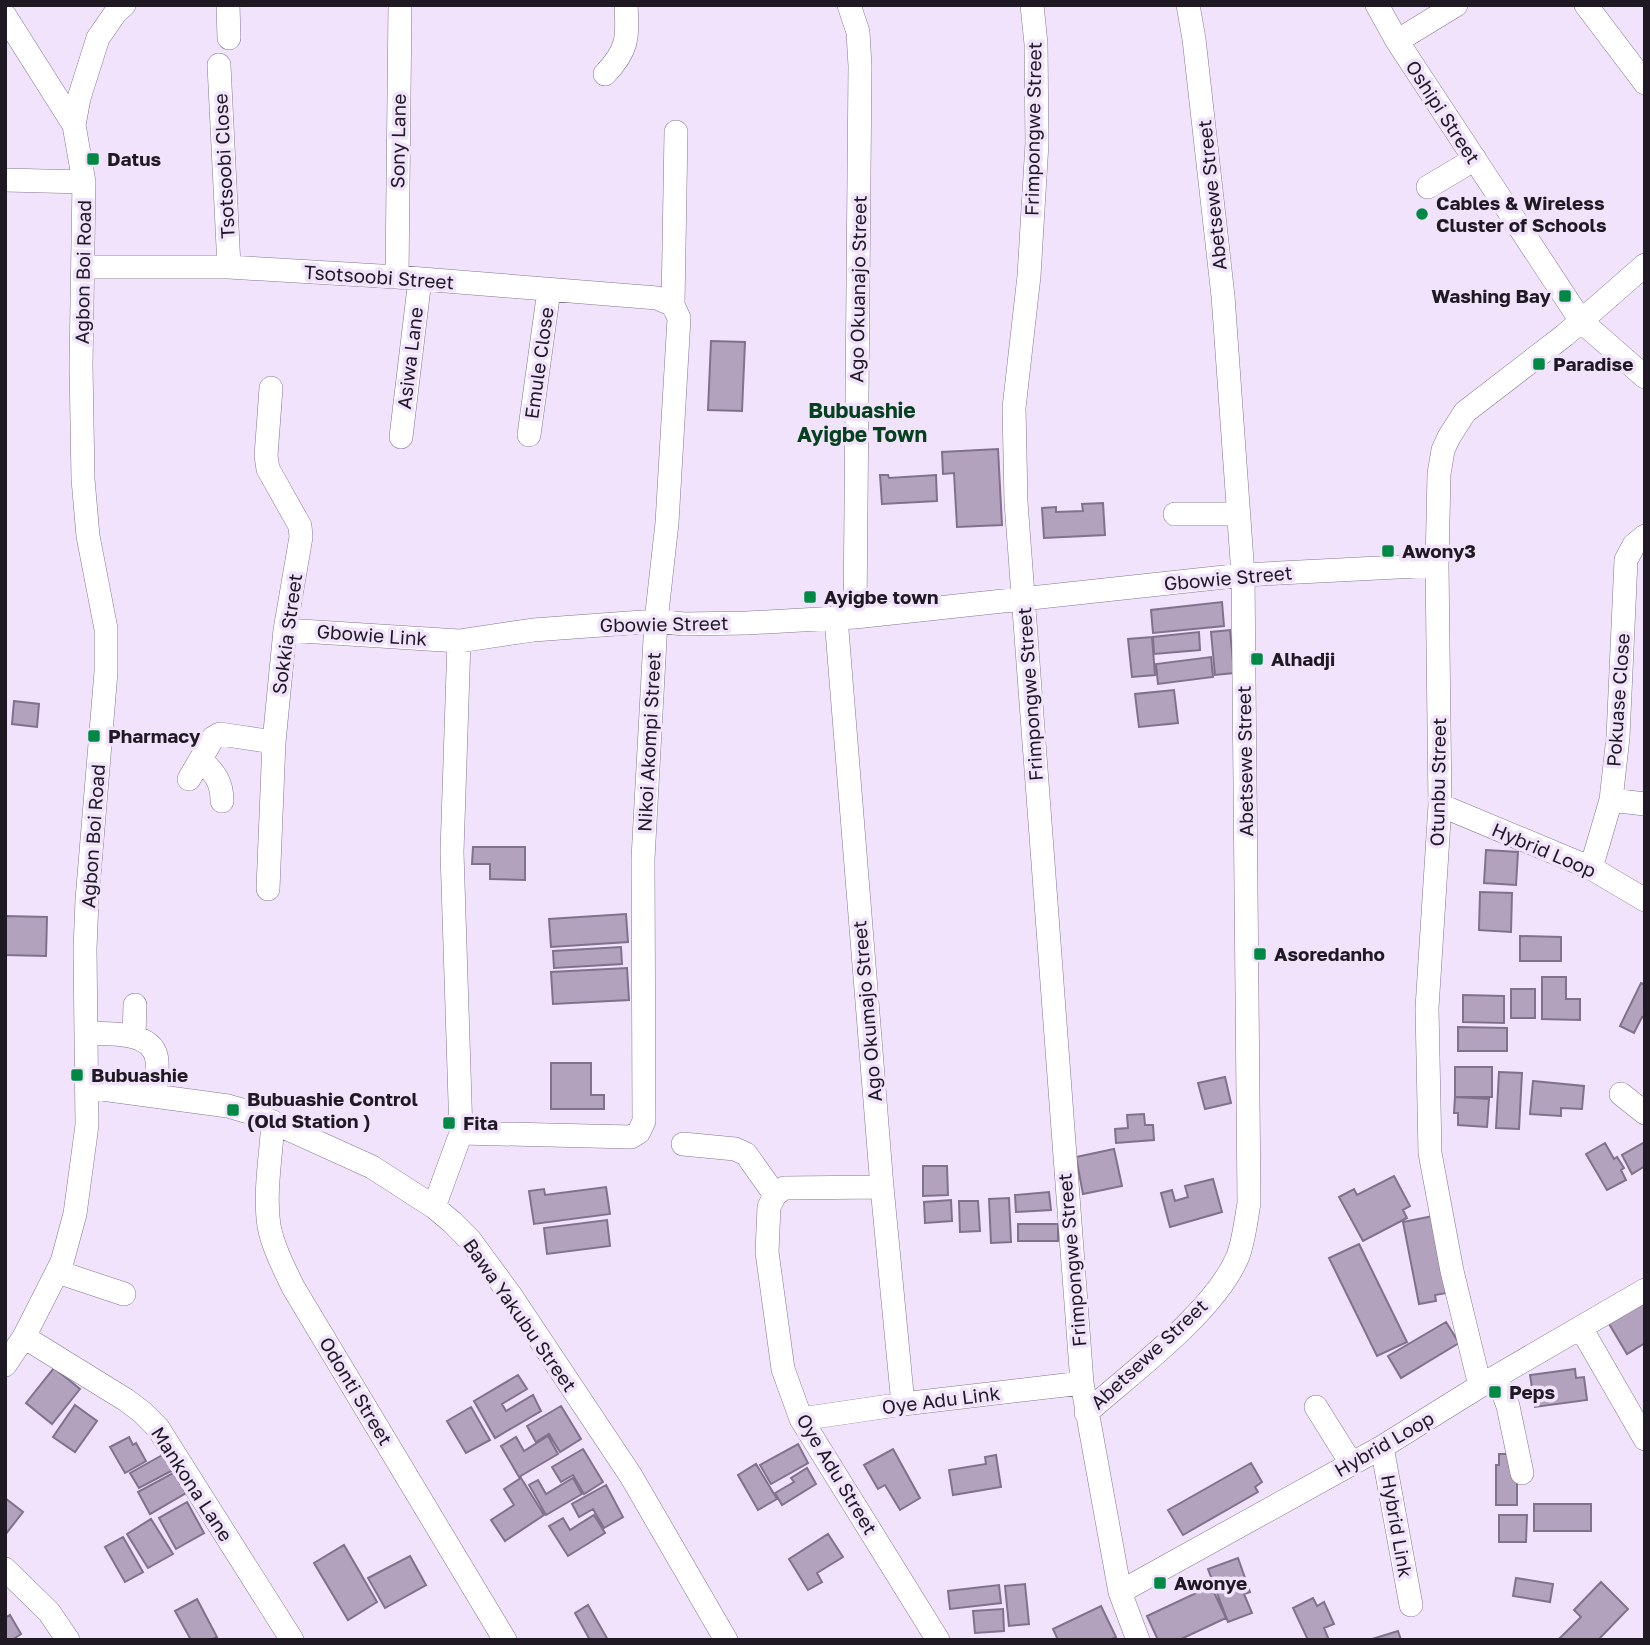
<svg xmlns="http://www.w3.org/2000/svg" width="1650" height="1645" viewBox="0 0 1650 1645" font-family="'Golos Text',sans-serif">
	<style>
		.building { fill: #b3a2be; stroke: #80718c; stroke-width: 2 }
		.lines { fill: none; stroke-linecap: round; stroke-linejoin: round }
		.minor-casing { stroke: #867691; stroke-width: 24 }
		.minor { stroke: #fff; stroke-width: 23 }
		.poi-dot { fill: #008945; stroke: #f0e3fb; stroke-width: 2.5 }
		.labels { text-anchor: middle; stroke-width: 7; stroke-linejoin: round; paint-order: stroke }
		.street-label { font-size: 19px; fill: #1f1923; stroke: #f0e3fb }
		.poi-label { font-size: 19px; font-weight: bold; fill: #1f1923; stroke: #f0e3fb; text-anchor: start }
		.neighbourhood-label { font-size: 21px; font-weight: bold; fill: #06401f; stroke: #f0e3fb }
	</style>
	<rect width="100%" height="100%" fill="#f0e3fb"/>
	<path class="building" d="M711,341L745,342L742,411L708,410Z
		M998,449L1002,525L957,527L954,473L943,474L942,452Z
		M880,475H888L889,478L936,475L937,501L882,504Z
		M1103,503L1105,535L1044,538L1042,508L1056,507V512L1083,511L1082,504Z
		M1222,602L1224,626L1153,633L1151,610Z
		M1230,630L1234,673L1215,675L1211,632Z
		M1199,632L1200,650L1154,654L1153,637Z
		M1152,637L1155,675L1132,677L1128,639Z
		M1211,657L1213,677L1158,684L1156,664Z
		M1174,690L1178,723L1139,727L1135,694Z
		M14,701L39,704L37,727L12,724Z
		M473,847H525V880L490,879V864H472Z
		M1486,850L1518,852L1516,885L1484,883Z
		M1480,892L1512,893L1511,932L1479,930Z
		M626,914L628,942L551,947L549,919Z
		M5,916L47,917L46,956L5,955Z
		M1520,936L1561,937V961H1520Z
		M621,947L622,964L554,968L553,951Z
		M627,968L629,1000L553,1004L551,972Z
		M1542,977H1566V999H1580V1020L1542,1019Z
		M1641,983L1645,985V1019L1642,1017L1634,1033L1620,1026Z
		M1511,989H1535V1018H1511Z
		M1463,995L1504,996V1023L1463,1022Z
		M1458,1027L1507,1028V1051H1458Z
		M551,1063H591V1095H604V1109H551Z
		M1455,1067H1492V1097H1455Z
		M1499,1072L1522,1073L1519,1129L1496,1128Z
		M1225,1077L1231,1103L1205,1109L1198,1083Z
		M1533,1081L1584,1086L1582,1109L1561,1108V1116L1530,1114Z
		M1455,1097L1489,1099L1487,1127L1458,1125V1113H1454Z
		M1144,1114L1145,1125H1153L1154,1140L1116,1143L1115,1129L1128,1128L1127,1115Z
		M1645,1142V1166L1632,1174L1622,1155Z
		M1605,1143L1614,1159L1617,1157L1624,1168L1621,1170L1626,1180L1607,1190L1586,1154Z
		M1114,1149L1122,1186L1083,1194L1076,1157Z
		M923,1166H947L948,1195L923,1196Z
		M1394,1176L1410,1206L1403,1210L1407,1218L1363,1241L1339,1197L1354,1189L1357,1195Z
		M1213,1179L1222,1212L1170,1227L1161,1193L1172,1190L1175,1201L1188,1197L1185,1186Z
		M606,1187L610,1214L534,1224L529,1191L544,1189L545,1195Z
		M1049,1192L1051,1210L1016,1212L1015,1195Z
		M1009,1198L1011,1242L991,1243L989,1199Z
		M951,1200L952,1221L925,1223L924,1202Z
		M959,1201H978L980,1231L960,1232Z
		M1438,1215L1452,1292L1435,1295L1436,1301L1419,1304L1403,1222Z
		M607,1220L610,1246L547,1254L544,1228Z
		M1018,1224H1058V1241H1018Z
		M1359,1244L1407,1342L1377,1356L1329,1258Z
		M1645,1287V1343L1627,1354L1602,1312Z
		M1446,1322L1459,1343L1401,1378L1388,1356Z
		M54,1368L80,1389L52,1424L26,1403Z
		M1575,1369L1576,1378L1584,1377L1587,1400L1535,1407L1530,1375Z
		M518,1375L527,1389L502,1404L506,1411L533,1395L541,1411L495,1438L474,1401Z
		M75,1405L97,1421L75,1452L53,1437Z
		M561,1406L581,1439L560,1452L549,1434L536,1442L527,1426Z
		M471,1407L490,1440L466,1453L447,1421Z
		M548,1436L558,1454L519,1477L501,1446L516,1437L524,1451Z
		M129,1437L133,1445L136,1443L146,1461L125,1473L110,1447Z
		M798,1444L808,1463L771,1484L760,1465Z
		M583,1449L603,1482L584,1494L573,1475L561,1482L552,1467Z
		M893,1449L920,1498L900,1510L885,1485L878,1489L864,1465Z
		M166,1453L175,1469L139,1488L130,1473Z
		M1499,1454H1517V1505H1496V1465H1499Z
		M996,1455L1001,1487L953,1495L949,1470L986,1464L985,1457Z
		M1251,1463L1262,1482L1255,1487L1258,1492L1183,1535L1168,1510Z
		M756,1464L777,1499L758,1510L738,1475Z
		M807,1468L816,1484L782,1505L775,1493L794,1482L791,1478Z
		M175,1472L186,1493L150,1514L138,1492Z
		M521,1478L544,1515L505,1541L491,1520L514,1505L504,1489Z
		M573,1478L582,1494L546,1515L529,1485L538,1480L546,1494Z
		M606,1485L623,1517L604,1528L593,1509L579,1517L572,1504Z
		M5,1498L23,1512L5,1535Z
		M187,1502L204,1533L176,1549L159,1518Z
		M1534,1504H1591V1531H1534Z
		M594,1515L605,1533L568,1556L549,1526L563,1518L570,1530Z
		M1499,1515H1527L1526,1542H1499Z
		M151,1519L173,1554L148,1568L127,1534Z
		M828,1534L843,1557L817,1573L822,1582L808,1590L789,1559Z
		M123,1537L143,1572L125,1582L105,1547Z
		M344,1545L377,1602L348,1620L314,1563Z
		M410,1556L426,1585L385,1608L368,1578Z
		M1238,1558L1250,1592L1244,1594L1252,1613L1228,1622L1208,1569Z
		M1516,1578L1553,1584L1550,1602L1513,1596Z
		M1601,1582L1628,1609L1598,1640H1558L1581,1617L1574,1610Z
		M1025,1584L1029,1624L1009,1626L1005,1586Z
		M999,1585L1001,1603L950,1609L948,1591Z
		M1211,1586L1226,1618L1179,1640H1158L1147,1616Z
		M1313,1598L1317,1606L1324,1602L1334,1624L1324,1628L1329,1640H1308L1293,1608Z
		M197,1599L217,1637L211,1640H191L175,1611Z
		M588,1605L608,1640H590L575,1613Z
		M1101,1606L1116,1637L1110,1640H1058L1053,1629Z
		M1003,1609L1004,1631L975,1633L973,1611Z
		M10,1615L21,1634L12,1640H5V1618Z
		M1398,1631L1401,1640H1369Z"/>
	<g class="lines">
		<g class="minor-casing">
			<path id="minor" d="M228,5L229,38
				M849,5L858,32L860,66L855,617
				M1032,5L1036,44L1037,143L1029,276L1014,408L1016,502L1082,1383L1120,1592L1138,1640
				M1377,5L1397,41L1581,321L1645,377
				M1586,5L1645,83
				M5,16L74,125
				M1397,41L1456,5
				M219,65L229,267
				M605,74C628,50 628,38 626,5
				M5,180L84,182
				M1428,187L1475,159
				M83,267H229L397,277L657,298L673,305
				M397,277L400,5
				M529,435L549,290
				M401,437L420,279
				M1175,514H1238
				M836,618L882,1187L903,1404
				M285,630L459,641
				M201,760C215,773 222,782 222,801
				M189,779L213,738L220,734L274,742
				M1611,800L1645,804
				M1440,805L1591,868L1645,900
				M1591,868L1611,800L1618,737L1626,560L1634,545L1645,536
				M268,889L274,742L285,630L301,537L300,526L268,469L266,456L271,388
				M86,1033C107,1034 156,1030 157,1062C158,1073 155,1085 154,1096
				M134,1036L135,1005
				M87,1087L228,1106L255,1114L372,1167L434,1207L452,1222L470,1240L509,1293L631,1476L726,1640
				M1621,1094L1645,1113
				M273,1122C271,1156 264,1193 269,1226C273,1247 284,1268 293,1287L505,1640
				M461,1133L631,1137L639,1132L644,1121L643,859L656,621L667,523L679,318L673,305L676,132
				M683,1144L735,1149L746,1154L775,1195
				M882,1187L784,1188L775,1195L769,1207L767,1252L783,1369L801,1419L938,1640
				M434,1207L461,1133L452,852L459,641L533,630L656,621L684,624L747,623L855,617L1243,575L1437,565
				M58,1272L124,1294
				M1581,1328L1645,1439
				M24,1337L126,1400L142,1412L158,1428L292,1640
				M5,1365L24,1337L62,1262L75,1214L87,1125L85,949L87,900L106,672V629L88,536L83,479L81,365L84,182L74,125L79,98L98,38L116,12L124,5
				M1497,1376L1508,1406L1522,1473
				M1480,1386L1452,1271L1430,1153L1427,1008L1440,805L1437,565L1439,474L1443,450L1449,437L1465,412L1565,335L1645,265
				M1316,1407L1351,1463
				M1086,1413C1131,1373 1215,1312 1238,1256C1244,1240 1246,1220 1249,1203L1243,575L1223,296L1194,39L1188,5
				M801,1419L903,1404L1082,1383
				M1382,1447L1411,1605
				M5,1569L49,1612L68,1640
				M1120,1592L1382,1447L1480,1386L1645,1290"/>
		</g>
		<use href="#minor" class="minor"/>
	</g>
	<g class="poi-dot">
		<rect x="86" y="152" width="14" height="14" rx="3.5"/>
		<circle cx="1422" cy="214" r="7"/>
		<rect x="1558" y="289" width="14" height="14" rx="3.5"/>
		<rect x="1532" y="357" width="14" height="14" rx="3.5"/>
		<rect x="1381" y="544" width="14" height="14" rx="3.5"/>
		<rect x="803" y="590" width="14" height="14" rx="3.5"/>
		<rect x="1250" y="652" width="14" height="14" rx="3.5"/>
		<rect x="87" y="729" width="14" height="14" rx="3.5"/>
		<rect x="1253" y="947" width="14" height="14" rx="3.5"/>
		<rect x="70" y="1068" width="14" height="14" rx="3.5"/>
		<rect x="226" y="1103" width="14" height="14" rx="3.5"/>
		<rect x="442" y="1116" width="14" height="14" rx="3.5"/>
		<rect x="1488" y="1385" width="14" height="14" rx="3.5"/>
		<rect x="1153" y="1576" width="14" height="14" rx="3.5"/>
	</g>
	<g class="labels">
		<g class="street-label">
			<text transform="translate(1443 112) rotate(57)" y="7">Oshipi Street</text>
			<text transform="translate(1033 129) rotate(-89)" y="7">Frimpongwe Street</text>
			<text transform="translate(398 141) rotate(-89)" y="7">Sony Lane</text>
			<text transform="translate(224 166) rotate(-93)" y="7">Tsotsoobi Close</text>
			<text transform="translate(1212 195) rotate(-96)" y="7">Abetsewe Street</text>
			<text transform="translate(83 272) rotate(-89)" y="7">Agbon Boi Road</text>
			<text transform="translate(379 277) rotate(4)" y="7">Tsotsoobi Street</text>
			<text transform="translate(858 289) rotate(-89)" y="7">Ago Okuanajo Street</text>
			<text transform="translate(410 358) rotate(-83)" y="7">Asiwa Lane</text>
			<text transform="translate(539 363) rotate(-82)" y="7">Emule Close</text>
			<text transform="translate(1228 578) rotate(-5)" y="7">Gbowie Street</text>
			<text transform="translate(664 624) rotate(-1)" y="7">Gbowie Street</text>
			<text transform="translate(287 634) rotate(-82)" y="7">Sokkia Street</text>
			<text transform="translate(372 635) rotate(4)" y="7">Gbowie Link</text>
			<text transform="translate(1030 694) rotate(-94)" y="7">Frimpongwe Street</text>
			<text transform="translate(1618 700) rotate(-86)" y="7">Pokuase Close</text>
			<text transform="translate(649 742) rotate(-87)" y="7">Nikoi Akompi Street</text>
			<text transform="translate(1245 761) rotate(-91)" y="7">Abetsewe Street</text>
			<text transform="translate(1438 782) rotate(-89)" y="7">Otunbu Street</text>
			<text transform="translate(93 836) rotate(-86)" y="7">Agbon Boi Road</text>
			<text transform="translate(1544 850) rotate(23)" y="7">Hybrid Loop</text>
			<text transform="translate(867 1011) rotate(-95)" y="7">Ago Okumajo Street</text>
			<text transform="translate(1072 1260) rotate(-95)" y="7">Frimpongwe Street</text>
			<text transform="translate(520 1315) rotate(55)" y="7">Bawa Yakubu Street</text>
			<text transform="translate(1149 1354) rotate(-43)" y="7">Abetsewe Street</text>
			<text transform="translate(356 1391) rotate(59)" y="7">Odonti Street</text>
			<text transform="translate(941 1400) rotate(-7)" y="7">Oye Adu Link</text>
			<text transform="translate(1384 1444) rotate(-30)" y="7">Hybrid Loop</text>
			<text transform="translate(837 1474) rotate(59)" y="7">Oye Adu Street</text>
			<text transform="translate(192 1484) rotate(57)" y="7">Mankona Lane</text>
			<text transform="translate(1397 1526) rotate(80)" y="7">Hybrid Link</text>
		</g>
		<g class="poi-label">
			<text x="107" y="166">Datus</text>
			<text x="1436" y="210">Cables &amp; Wireless<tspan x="1436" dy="22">Cluster of Schools</tspan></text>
			<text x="1551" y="303" text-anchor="end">Washing Bay</text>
			<text x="1553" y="371">Paradise</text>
			<text x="1402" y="558">Awony3</text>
			<text x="824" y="604">Ayigbe town</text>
			<text x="1271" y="666">Alhadji</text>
			<text x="108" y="743">Pharmacy</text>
			<text x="1274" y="961">Asoredanho</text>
			<text x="91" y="1082">Bubuashie</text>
			<text x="247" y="1106">Bubuashie Control<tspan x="247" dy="22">(Old Station )</tspan></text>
			<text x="463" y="1130">Fita</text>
			<text x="1509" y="1399">Peps</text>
			<text x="1174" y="1590">Awonye</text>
		</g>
		<g class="neighbourhood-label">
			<text x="862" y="418">Bubuashie<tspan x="862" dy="24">Ayigbe Town</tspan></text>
		</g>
	</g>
	<rect width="1650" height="1645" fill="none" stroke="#1f1923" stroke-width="14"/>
</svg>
